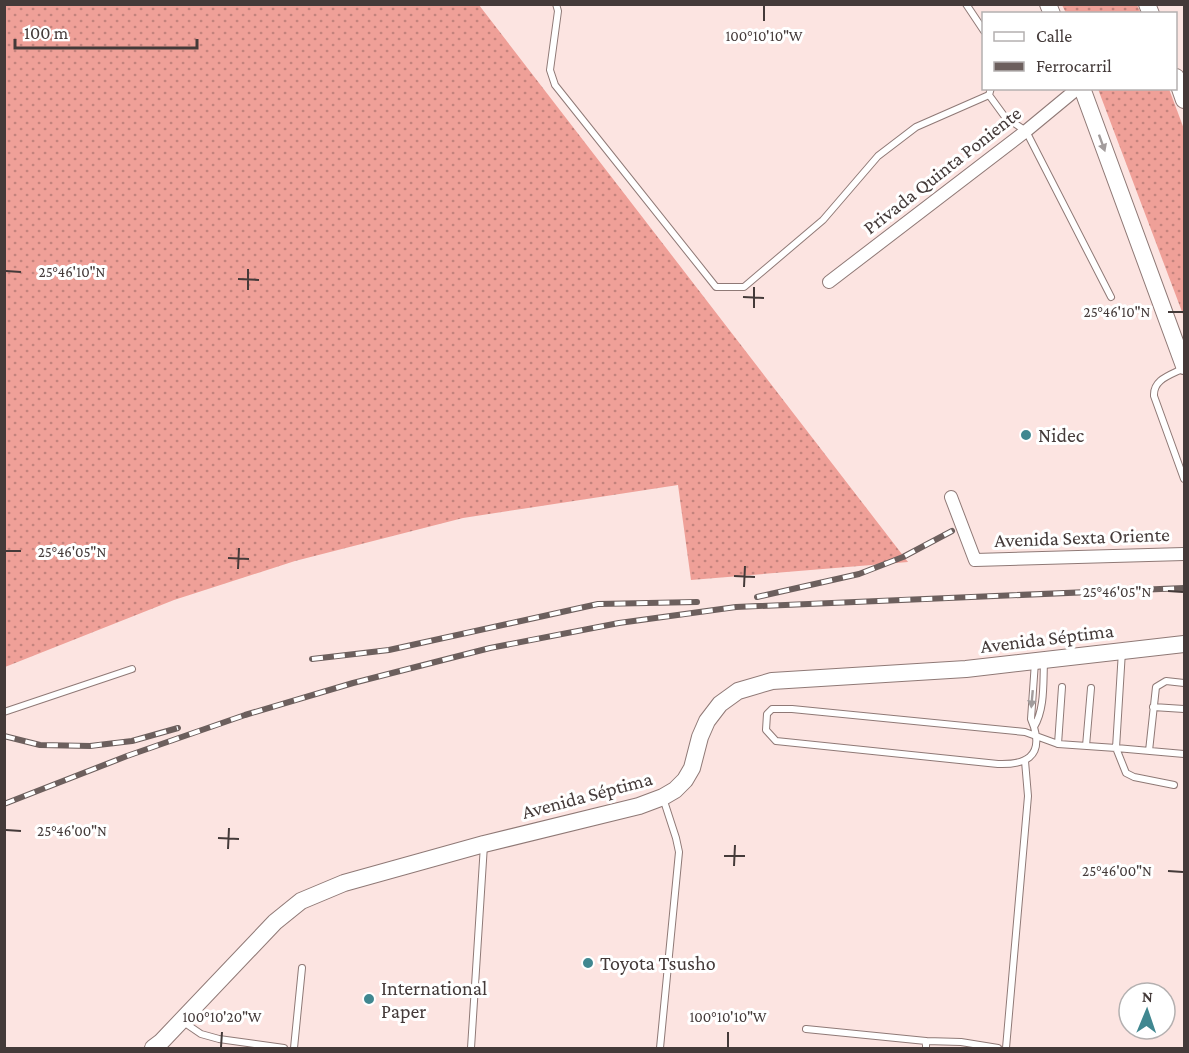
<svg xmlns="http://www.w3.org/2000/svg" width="1189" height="1053" viewBox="0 0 1189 1053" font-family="'Crimson Pro',serif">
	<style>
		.grass { fill: url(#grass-dots) }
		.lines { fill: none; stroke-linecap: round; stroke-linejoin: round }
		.lane-casing { stroke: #8f7976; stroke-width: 8 }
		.street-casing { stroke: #8f7976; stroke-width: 14 }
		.secondary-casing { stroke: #8f7976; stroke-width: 18 }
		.lane { stroke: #fff; stroke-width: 6 }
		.street { stroke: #fff; stroke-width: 12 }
		.secondary { stroke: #fff; stroke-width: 16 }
		.rail-casing { stroke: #6c5f5d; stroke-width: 6 }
		.rail { stroke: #fff; stroke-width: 4; stroke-dasharray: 11; stroke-linecap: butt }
		.oneway { fill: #a29c9c }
		.ticks { fill: none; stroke: #443a39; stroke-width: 2 }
		.poi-dot { fill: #408790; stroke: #fff; stroke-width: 2 }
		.labels { text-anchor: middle; stroke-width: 6; stroke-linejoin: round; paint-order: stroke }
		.street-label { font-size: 20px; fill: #443a39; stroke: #fff }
		.poi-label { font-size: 20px; fill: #443a39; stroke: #fff; text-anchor: start }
		.ticks-label { font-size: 15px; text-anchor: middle; fill: #443a39; stroke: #fff; stroke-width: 6; stroke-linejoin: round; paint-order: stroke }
	</style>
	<defs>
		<pattern id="grass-dots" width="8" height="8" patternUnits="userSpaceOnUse" patternTransform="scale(1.5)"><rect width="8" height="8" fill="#efa098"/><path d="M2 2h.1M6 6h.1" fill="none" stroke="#c3837d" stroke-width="1.8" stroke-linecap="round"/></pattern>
	</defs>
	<rect width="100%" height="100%" fill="#fce4e1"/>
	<path class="grass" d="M5,4L479,5L908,562L691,580L678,485L463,518L295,561L174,600L5,667Z
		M1062,5H1137L1141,13H1066Z
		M1098,89H1169L1184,129V317Z"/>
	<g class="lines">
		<g class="lane-casing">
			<path id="lane" d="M556,4L558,11L550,70L555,85L716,287H744L823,220L878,156L916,127L989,95
				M966,4L984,31
				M991,88L989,95L1005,117L1026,131L1111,297
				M1184,368C1171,375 1153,379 1154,396L1184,479
				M1035,662L1031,719L1034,727C1045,709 1043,683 1044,663
				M1153,707L1184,709
				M4,712L132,669
				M1034,727C1043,757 1025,765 998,764L776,741L766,730L767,714L772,709H792L1025,732L1058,744L1116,748L1122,651
				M1058,744L1062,687
				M1086,746L1091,688
				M1149,751L1156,687L1166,681L1184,683
				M1174,785L1134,777L1126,773L1116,748L1184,754
				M182,1021L201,1034L219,1039L284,1048
				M806,1029L926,1041
				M294,1048L302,968
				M471,1048L484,845
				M660,1048L679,852L676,838L663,798
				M926,1048V1041L961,1042L998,1048
				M1006,1048L1028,796L1025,761"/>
		</g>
		<g class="street-casing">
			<path id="street" d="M829,282L1026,131L1078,88
				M951,497L975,560L1184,554"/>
		</g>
		<g class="secondary-casing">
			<path id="secondary" d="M1048,4L1052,14
				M1147,4L1151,14
				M1176,77L1184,100
				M1082,88L1184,366
				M153,1048L161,1042L275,922L301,901L344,883L484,844L639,806L663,797L675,790L685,780L692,768L700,737L707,721L720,704L738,691L772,681L966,669L1184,644"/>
		</g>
		<use href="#lane" class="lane"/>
		<use href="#street" class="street"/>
		<use href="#secondary" class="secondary"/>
		<g class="rail-casing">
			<path id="rail" d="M757,597L859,574L903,557L952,531
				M312,659L389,650L598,604L697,602
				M4,736L40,745L90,746L132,741L178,728
				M4,804L127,756L245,715L353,683L490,648L619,623L736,607L1184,588"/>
		</g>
		<use href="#rail" class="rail"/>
	</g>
	<defs><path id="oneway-solid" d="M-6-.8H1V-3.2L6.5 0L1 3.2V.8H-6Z" transform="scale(1.5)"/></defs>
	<g class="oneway">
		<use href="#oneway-solid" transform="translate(1102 143) rotate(70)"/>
		<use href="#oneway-solid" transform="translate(1032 699) rotate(95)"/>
	</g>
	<path class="ticks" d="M764,21V6M6,271L21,272M238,279L259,280M248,290V269M743,297L764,298M754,308V287M1168,312H1183M6,551H21M228,558L249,559M238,569L239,548M734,576L755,577M744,587L745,566M1168,591L1183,592M6,830L21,831M218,838L239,839M228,849L229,828M724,856H745M734,866L735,845M1168,871L1183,872M221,1047L222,1032M728,1047V1032"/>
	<g class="poi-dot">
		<circle cx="1026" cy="435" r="6"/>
		<circle cx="588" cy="963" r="6"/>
		<circle cx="369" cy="999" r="6"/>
	</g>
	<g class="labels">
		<g class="street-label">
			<text transform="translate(942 170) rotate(-38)" y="7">Privada Quinta Poniente</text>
			<text transform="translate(1082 537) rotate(-2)" y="7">Avenida Sexta Oriente</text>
			<text transform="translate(1047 638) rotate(-7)" y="7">Avenida Séptima</text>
			<text transform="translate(587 795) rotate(-15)" y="7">Avenida Séptima</text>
		</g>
		<g class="poi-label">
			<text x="1038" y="442">Nidec</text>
			<text x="600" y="970">Toyota Tsusho</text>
			<text x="381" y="995">International<tspan x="381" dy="23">Paper</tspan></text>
		</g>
	</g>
	<g class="ticks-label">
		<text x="764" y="41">100°10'10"W</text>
		<text x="72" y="277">25°46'10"N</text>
		<text x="1117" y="317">25°46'10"N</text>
		<text x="72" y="557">25°46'05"N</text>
		<text x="1117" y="597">25°46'05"N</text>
		<text x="72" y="836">25°46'00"N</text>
		<text x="1117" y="876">25°46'00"N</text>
		<text x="222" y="1022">100°10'20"W</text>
		<text x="728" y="1022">100°10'10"W</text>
	</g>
	<rect width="1189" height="1053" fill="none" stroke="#443a39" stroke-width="12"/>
	<rect x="982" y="12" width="195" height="78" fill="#ffffff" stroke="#b4b0b0" stroke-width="1.5"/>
	<rect x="994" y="32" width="30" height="9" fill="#ffffff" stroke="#b4b0b0" stroke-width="1.5"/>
	<text x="1036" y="42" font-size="18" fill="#443a39">Calle</text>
	<rect x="994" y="62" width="30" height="9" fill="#6c5f5d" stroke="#b4b0b0" stroke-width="1.5"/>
	<text x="1036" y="72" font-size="18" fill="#443a39">Ferrocarril</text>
	<g transform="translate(1147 1011) rotate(2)"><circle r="28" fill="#ffffff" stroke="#b4b0b0" stroke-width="1.5"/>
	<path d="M0-4.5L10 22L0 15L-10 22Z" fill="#408790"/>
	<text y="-9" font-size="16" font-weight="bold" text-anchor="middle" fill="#443a39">N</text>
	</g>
	<path d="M15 39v9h182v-9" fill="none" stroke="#443a39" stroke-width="3"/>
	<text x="24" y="39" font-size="18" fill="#443a39" stroke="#ffffff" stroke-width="4.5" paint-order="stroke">100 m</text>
</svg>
